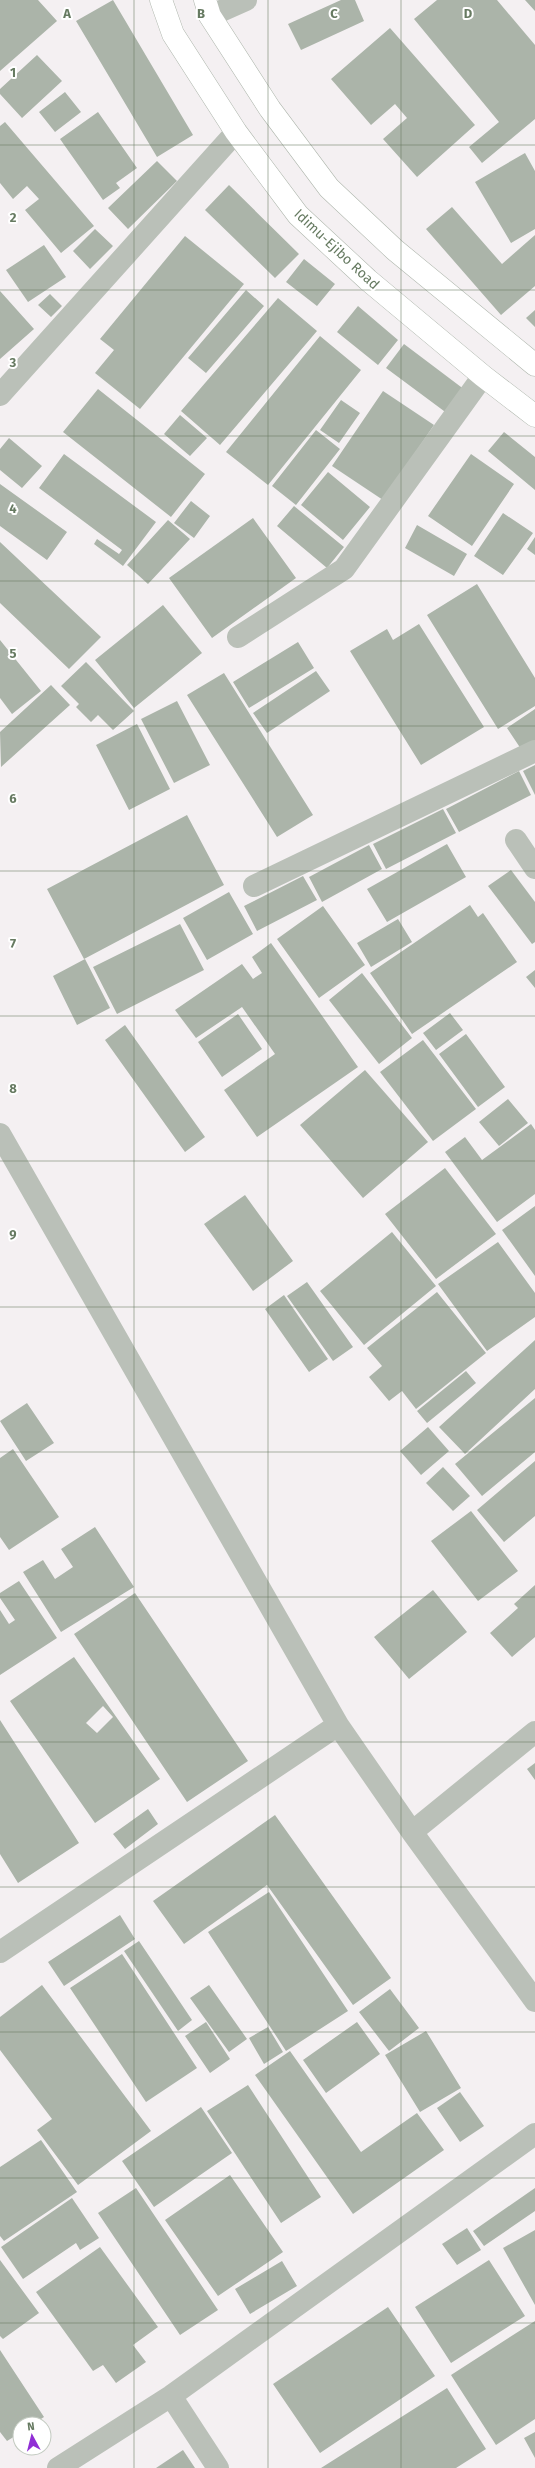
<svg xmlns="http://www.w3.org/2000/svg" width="535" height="2468" viewBox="0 0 535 2468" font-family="'Fira Sans',sans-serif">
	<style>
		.building { fill: #abb4a9; fill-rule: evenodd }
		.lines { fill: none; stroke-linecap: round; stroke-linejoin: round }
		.secondary-casing { stroke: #adb5ab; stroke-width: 23 }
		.street { stroke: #bac0b8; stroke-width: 22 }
		.secondary { stroke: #fff; stroke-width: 22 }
		.grid { fill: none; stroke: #667a61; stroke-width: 1; stroke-opacity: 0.55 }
		.labels { text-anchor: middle; stroke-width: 4; stroke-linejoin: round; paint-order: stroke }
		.street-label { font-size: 14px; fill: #667a61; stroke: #fff }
		.grid-label { font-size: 13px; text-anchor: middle; font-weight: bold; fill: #667a61; stroke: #fff; stroke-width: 4; stroke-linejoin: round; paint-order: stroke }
	</style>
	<rect width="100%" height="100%" fill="#f4f0f2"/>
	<path class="building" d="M0,0H38L57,21L0,71Z
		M113,0L193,135L157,157L76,21Z
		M341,0H355L364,21L301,50L288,24Z
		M437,0H497L535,45V119L482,163L469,147L499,122L414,19Z
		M525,0H535V11Z
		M390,28L475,125L417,177L383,139L407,118L395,104L371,125L331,79Z
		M37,55L62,81L22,118L0,94V89Z
		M65,92L81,112L55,132L39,112Z
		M98,112L137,168L116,183L120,188L103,200L60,139Z
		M5,122L94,226L61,253L25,210L39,199L27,186L13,199L0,183V126Z
		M525,153L535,171V229L511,243L475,182Z
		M157,161L177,181L128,229L108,208Z
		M229,185L299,254L275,278L205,210Z
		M452,207L502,264L535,235V286L501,315L426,229Z
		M95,229L113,246L90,269L73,251Z
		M185,236L244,284L140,409L95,373L114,350L100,339Z
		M44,245L66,277L28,302L6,270Z
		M304,259L335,284L317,306L286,282Z
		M246,290L264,306L206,373L188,358Z
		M0,291L34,329L0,359Z
		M50,294L62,306L51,317L38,305Z
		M278,298L317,331L220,445L181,411Z
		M358,306L398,340L378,365L337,332Z
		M535,310V327L526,318Z
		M320,336L361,370L268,485L226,452Z
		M404,344L465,390L448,414L386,368Z
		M98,389L205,474L171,517L63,432Z
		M383,391L434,425L383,500L332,466Z
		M341,400L360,413L339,443L320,430Z
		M180,415L207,438L190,456L164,434Z
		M316,430L340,449L296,505L272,486Z
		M504,432L535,457V490L488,451Z
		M9,438L42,466L22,488L0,470V449Z
		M64,454L156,522L123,566L94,544L97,539L119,554L122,550L39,488Z
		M471,454L514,484L472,546L428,516Z
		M328,472L370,507L343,540L301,505Z
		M0,484L67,532L47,560L0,526Z
		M191,501L210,516L194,538L174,523Z
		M294,506L344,547L327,568L277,526Z
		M503,513L533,533L503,575L474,556Z
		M253,518L296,578L212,638L169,578Z
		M168,520L190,539L148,584L127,565Z
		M417,525L467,554L454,576L405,548Z
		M535,537V555L527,549Z
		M0,542L101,637L69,669L0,603Z
		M477,584L535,678V706L498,729L427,615Z
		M163,605L202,653L134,708L95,660Z
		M419,624L484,727L421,765L350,651L387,629L393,640Z
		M0,640L41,691L12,714L0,698Z
		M298,642L314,668L249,708L233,682Z
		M86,662L134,711L113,730L98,715L91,722L76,707L79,704L61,686Z
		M316,671L330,691L267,733L253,713Z
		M224,673L313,815L277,837L187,695Z
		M51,685L70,705L1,767L0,732Z
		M177,701L210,765L174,783L141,719Z
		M535,709V744L523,752L507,728Z
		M137,724L170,789L129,810L96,745Z
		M535,765V795L523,771Z
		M519,771L531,795L459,832L446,809Z
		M443,809L456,833L386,869L373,844Z
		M187,815L224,885L84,959L47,889Z
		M447,844L466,877L387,922L367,889Z
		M369,845L382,869L322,902L309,877Z
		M511,870L535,902V942L532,944L488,886Z
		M303,876L317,900L257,931L244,906Z
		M229,892L253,934L207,960L183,918Z
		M470,905L478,917L483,913L517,962L412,1034L370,973Z
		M323,906L365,965L319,998L277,939Z
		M398,919L412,942L371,967L357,943Z
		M180,924L204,970L117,1014L93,967Z
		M271,943L358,1067L257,1137L224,1090L275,1054L242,1007L196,1038L175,1010L242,964L253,979L262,973L252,957Z
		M85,959L110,1008L77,1025L53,976Z
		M535,970V988L526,977Z
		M362,973L412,1038L379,1064L329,1000Z
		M450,1013L463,1030L436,1050L423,1033Z
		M238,1014L262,1049L222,1077L198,1042Z
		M125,1025L205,1137L185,1152L105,1040Z
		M466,1034L505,1087L478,1107L439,1054Z
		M423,1040L476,1109L433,1141L380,1072Z
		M365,1070L428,1142L363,1198L300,1125Z
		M508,1099L528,1123L499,1146L479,1122Z
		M531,1124L535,1130V1194L497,1222L445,1152L465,1137L482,1160Z
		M445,1168L496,1234L436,1279L385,1214Z
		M245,1195L293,1261L253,1291L204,1224Z
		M535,1206V1276L502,1230Z
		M392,1232L436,1286L364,1345L320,1291Z
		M498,1242L535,1293V1317L487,1351L438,1284Z
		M307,1282L353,1347L333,1361L287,1296Z
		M437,1292L486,1353L416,1409L402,1391L389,1401L369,1377L382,1366L367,1348Z
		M284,1295L328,1359L309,1372L265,1309Z
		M535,1340V1389L465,1454L439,1427Z
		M466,1371L476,1383L427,1423L417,1411Z
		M535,1398V1452L482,1496L455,1464Z
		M27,1403L54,1443L26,1461L0,1421Z
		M428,1427L449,1451L421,1475L400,1451Z
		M13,1449L59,1517L9,1550L0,1537V1458Z
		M535,1461V1516L504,1542L477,1510Z
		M443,1467L470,1496L453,1511L426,1483Z
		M471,1511L518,1571L478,1601L431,1541Z
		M95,1527L134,1587L61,1632L23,1572L43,1560L55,1579L73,1567L61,1549Z
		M19,1581L57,1638L0,1675V1610L9,1624L15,1620L0,1598V1593Z
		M535,1585V1637L512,1657L490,1633L518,1608L514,1604Z
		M433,1590L467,1632L409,1679L374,1637Z
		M135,1593L248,1761L187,1802L74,1634Z
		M74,1657L160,1779L95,1823L10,1701ZM103,1706L113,1717L97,1733L86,1723Z
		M0,1720L79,1843L18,1883L0,1854Z
		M535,1763V1780L527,1769Z
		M148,1809L158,1824L125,1849L113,1834Z
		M275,1815L391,1978L353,2005L267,1885L184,1944L153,1901Z
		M269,1892L348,2011L286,2051L208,1932Z
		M120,1915L135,1939L64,1986L48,1962Z
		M139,1941L192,2020L178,2031L124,1951Z
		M122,1954L197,2068L146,2102L70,1988Z
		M42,1985L151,2131L78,2185L37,2130L52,2119L0,2050V2017Z
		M209,1985L247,2039L229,2052L190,1998Z
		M390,1989L419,2028L389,2051L359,2012Z
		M206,2022L230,2059L210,2073L185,2036Z
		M357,2022L380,2054L326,2093L303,2060Z
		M268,2027L283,2052L264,2064L249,2038Z
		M426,2031L461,2088L420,2112L385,2055Z
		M290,2051L361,2152L417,2113L444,2150L353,2214L255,2075Z
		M248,2085L321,2197L281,2223L207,2111Z
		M460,2092L484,2126L460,2142L437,2108Z
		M201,2107L232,2153L154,2207L122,2161Z
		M41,2140L77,2192L4,2241L0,2236V2167Z
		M230,2175L283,2252L218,2296L165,2220Z
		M136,2188L218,2310L180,2335L98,2213Z
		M535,2188V2211L484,2246L473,2231Z
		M72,2198L99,2238L80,2250L76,2243L23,2279L1,2247Z
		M467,2228L481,2250L457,2265L442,2244Z
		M535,2230V2305L503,2248Z
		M100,2247L158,2327L133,2345L146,2362L116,2383L103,2365L93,2371L36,2292Z
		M0,2260L39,2313L3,2339L0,2336Z
		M489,2260L525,2316L451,2363L415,2307Z
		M282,2261L297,2286L250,2314L235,2289Z
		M388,2307L435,2376L320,2453L273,2384Z
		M535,2321V2419L496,2445L451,2375Z
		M0,2350L44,2417L33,2424H20V2433L7,2441L0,2432Z
		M447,2388L486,2449L456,2468H321Z
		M535,2432V2458L524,2438Z
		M183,2450L195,2468H156Z"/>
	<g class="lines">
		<g class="secondary-casing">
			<path id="secondary" d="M161,0L173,34L236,132L298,215L368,280L483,376L535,416
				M205,0L210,16L270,109L329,188L395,250L535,365"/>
		</g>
		<path class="street" d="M210,16L246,0
			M0,395L236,132
			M238,637L344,569L483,376
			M516,840L535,868
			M254,886L535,751
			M0,1134L338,1725L412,1832L535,2001
			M412,1832L535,1732
			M0,1952L338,1725
			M171,2396L218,2468
			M58,2468L171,2396L535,2134"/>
		<use href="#secondary" class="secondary"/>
	</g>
	<path class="grid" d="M134,0V2468M268,0V2468M401,0V2468M0,145H535M0,290H535M0,436H535M0,581H535M0,726H535M0,871H535M0,1016H535M0,1161H535M0,1307H535M0,1452H535M0,1597H535M0,1742H535M0,1887H535M0,2032H535M0,2178H535M0,2323H535"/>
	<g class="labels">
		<g class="street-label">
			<text transform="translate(337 249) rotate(43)" y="5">Idimu-Ejibo Road</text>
		</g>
	</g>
	<g class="grid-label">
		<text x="67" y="18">A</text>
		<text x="201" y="18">B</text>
		<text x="334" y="18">C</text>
		<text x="468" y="18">D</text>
		<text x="13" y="77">1</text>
		<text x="13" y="222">2</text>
		<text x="13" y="367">3</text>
		<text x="13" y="513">4</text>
		<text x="13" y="658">5</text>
		<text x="13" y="803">6</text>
		<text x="13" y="948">7</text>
		<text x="13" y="1093">8</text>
		<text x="13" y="1239">9</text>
	</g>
	<g transform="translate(32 2436) rotate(353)"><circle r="19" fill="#ffffff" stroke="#c2cac0"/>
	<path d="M0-3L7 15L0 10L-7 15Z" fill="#902ed5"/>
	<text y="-6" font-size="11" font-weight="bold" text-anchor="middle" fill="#667a61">N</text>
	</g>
</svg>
